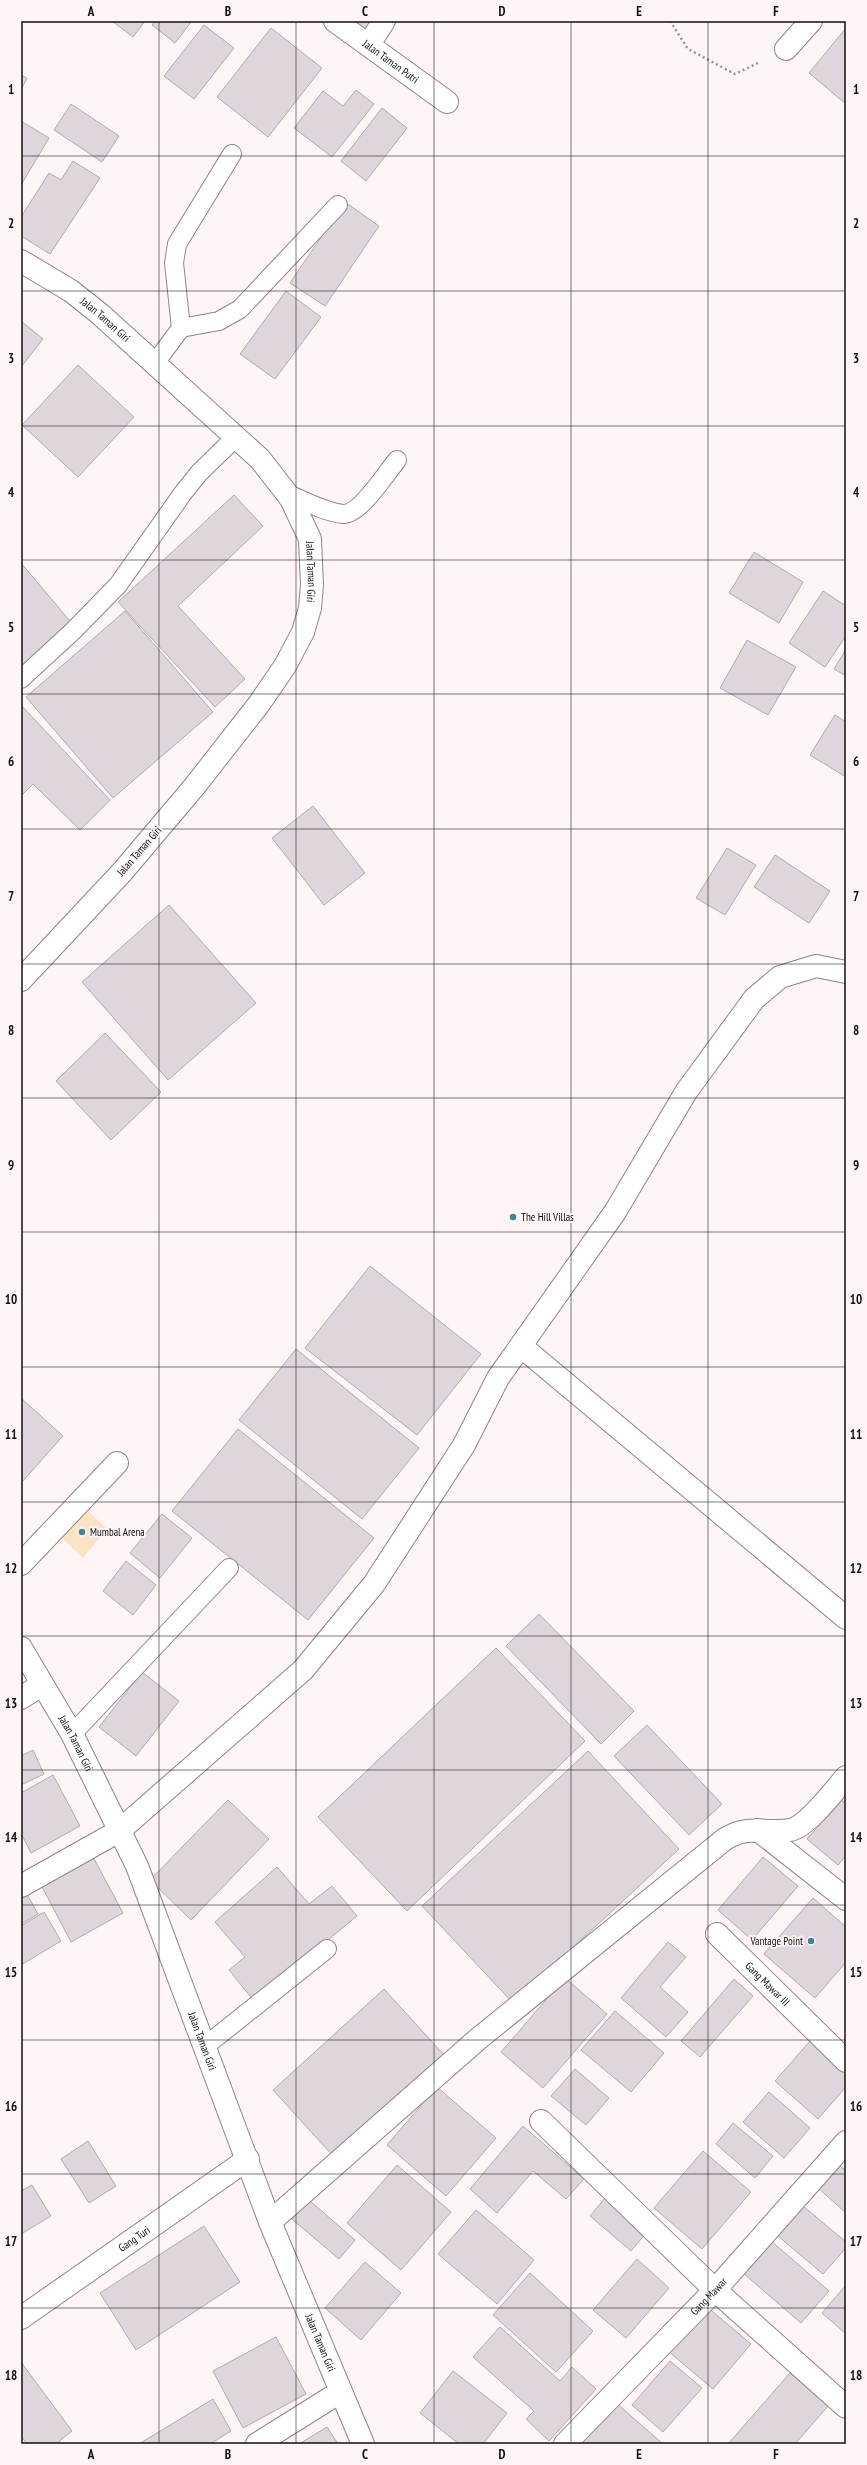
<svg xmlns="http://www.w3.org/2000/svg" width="867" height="2465" viewBox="0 0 867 2465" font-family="'PT Sans Narrow',sans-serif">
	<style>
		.green { fill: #fde3c6 }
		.building { fill: #dfd5dc; stroke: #b3a9af }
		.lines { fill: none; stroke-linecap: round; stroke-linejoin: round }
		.lane-casing { stroke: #8f8485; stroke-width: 20 }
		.street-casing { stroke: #8f8485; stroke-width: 24 }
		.secondary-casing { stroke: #8f8485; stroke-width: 24 }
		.path { stroke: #989091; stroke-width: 2.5; stroke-dasharray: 2 3; stroke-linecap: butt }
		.lane { stroke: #fff; stroke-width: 18 }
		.street { stroke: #fff; stroke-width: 22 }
		.secondary { stroke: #fff; stroke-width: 22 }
		.grid { fill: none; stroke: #130f0f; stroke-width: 1; stroke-opacity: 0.55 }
		.poi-dot { fill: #418494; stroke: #fff4f6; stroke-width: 1.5 }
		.labels { text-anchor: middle; stroke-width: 4; stroke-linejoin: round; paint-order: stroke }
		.street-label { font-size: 11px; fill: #130f0f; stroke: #fff4f6 }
		.poi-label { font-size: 11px; fill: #130f0f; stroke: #fff4f6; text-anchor: start }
		.neatline { fill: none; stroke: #130f0f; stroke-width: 1.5 }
		.grid-label { font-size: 13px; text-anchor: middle; font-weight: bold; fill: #130f0f }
	</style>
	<rect width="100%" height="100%" fill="#fff4f6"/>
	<path class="green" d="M83,1506L107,1529L83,1558L58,1534Z"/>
	<path class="building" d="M112,21H145L133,37Z
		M155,21H192L175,43L152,25Z
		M352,21H372L364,31Z
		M204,25L234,48L194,99L164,76Z
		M271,28L322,68L268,137L217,97Z
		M846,28V104L809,73Z
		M21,75L27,78L21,90Z
		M356,90L374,104L332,157L294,128L323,91L343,106Z
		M71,104L119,136L102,162L54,130Z
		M382,108L407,128L366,181L341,161Z
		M21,121L49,138L21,185Z
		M73,161L100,178L50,254L21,236V217L49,173L61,180Z
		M345,202L379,226L325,306L290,283Z
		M286,291L321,317L275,379L240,354Z
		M21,321L43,339L21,367Z
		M78,365L134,417L78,477L22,425Z
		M234,495L263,526L178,606L245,679L215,707L118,602Z
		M754,552L803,582L779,623L729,593Z
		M21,563L75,627L21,672Z
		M823,591L846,606V636L825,667L789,643Z
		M125,611L213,712L113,798L26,697Z
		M747,640L796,667L768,715L720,688Z
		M846,649V676L834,669Z
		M21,705L110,800L80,830L33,784L21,796Z
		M835,715L846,722V777L810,755Z
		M313,806L365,873L324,905L272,838Z
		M727,848L756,865L725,915L696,898Z
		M775,855L830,891L809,923L754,887Z
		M169,905L256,1003L168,1080L82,982Z
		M105,1033L161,1092L111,1140L56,1081Z
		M370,1266L481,1354L417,1435L305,1348Z
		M296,1349L419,1448L362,1519L239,1420Z
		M21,1398L63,1436L21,1483Z
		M238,1429L374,1538L308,1620L172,1511Z
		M162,1514L192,1538L160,1578L130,1553Z
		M126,1561L156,1585L133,1615L103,1591Z
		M539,1614L634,1711L601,1744L506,1646Z
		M496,1648L585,1741L407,1911L318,1817Z
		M142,1672L179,1701L136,1756L99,1727Z
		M647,1725L722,1804L689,1835L614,1756Z
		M33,1750L44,1774L21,1785V1756Z
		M588,1751L679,1849L513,2003L422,1906Z
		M53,1775L80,1826L31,1853L21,1833V1793Z
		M228,1800L269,1839L191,1920L150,1880Z
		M841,1800L846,1804V1856L838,1865L807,1839Z
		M91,1853L123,1913L71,1942L39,1881Z
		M763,1857L798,1886L752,1940L718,1910Z
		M277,1867L309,1904L332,1886L357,1916L254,2001L229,1970L245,1957L215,1922Z
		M23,1887L38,1914L21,1924V1888Z
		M813,1898L846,1927V1962L815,1998L764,1954Z
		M44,1912L61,1941L21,1965V1926Z
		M668,1942L686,1957L660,1987L688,2012L666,2037L621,1998Z
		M565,1978L607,2014L543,2088L501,2052Z
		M734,1979L753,1996L700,2057L681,2041Z
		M384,1989L445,2056L334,2157L273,2090Z
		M615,2011L664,2053L631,2092L581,2050Z
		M811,2040L846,2069V2087L818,2119L775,2081Z
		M575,2069L609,2098L586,2125L551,2096Z
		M437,2087L496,2138L446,2196L387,2145Z
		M769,2092L810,2128L784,2158L743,2122Z
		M733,2123L773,2156L755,2178L716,2144Z
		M523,2126L584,2179L566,2199L533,2171L497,2213L470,2189Z
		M88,2141L116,2186L89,2203L61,2159Z
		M703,2151L751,2192L702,2249L654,2208Z
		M836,2163L846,2171V2213L816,2186Z
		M397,2165L451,2212L401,2270L347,2223Z
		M32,2185L51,2216L21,2234V2191Z
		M606,2197L647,2232L631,2251L590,2216Z
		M309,2200L355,2240L339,2259L292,2219Z
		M803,2206L846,2242V2248L823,2274L778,2236Z
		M476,2210L534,2260L497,2304L438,2254Z
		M204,2226L240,2282L136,2350L100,2293Z
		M770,2240L829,2291L801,2323L743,2273Z
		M637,2259L669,2288L626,2338L593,2310Z
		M365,2262L401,2293L361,2340L325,2308Z
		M530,2273L593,2331L556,2372L493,2315Z
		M846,2285V2331L845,2333L822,2313Z
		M706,2306L751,2344L713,2389L668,2351Z
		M500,2327L560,2381L572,2367L596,2389L549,2441L526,2419L534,2411L473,2357Z
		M276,2337L306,2394L243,2428L213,2371Z
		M670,2361L702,2388L663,2432L632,2405Z
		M21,2362L72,2431L56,2444H27L21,2436Z
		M453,2371L507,2413L483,2444H459L420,2413Z
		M790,2373L828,2406L795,2444H728Z
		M213,2399L231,2431L210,2444H139Z
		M614,2401L663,2444H577Z
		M327,2427L338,2444H299Z"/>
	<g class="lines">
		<g class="lane-casing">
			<path id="lane" d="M181,328L219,321L240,309L338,205
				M155,363L181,328L174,263L177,244L232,154
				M288,494C305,501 324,512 343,514C360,515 387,472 397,460
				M21,679L73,631L118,585L183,493L199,473L236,437
				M72,1734L229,1568
				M204,2047L327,1949"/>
		</g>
		<g class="street-casing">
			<g id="street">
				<path id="s1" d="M335,21L447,102"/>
				<path d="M369,44L384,21"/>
				<path d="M786,49L811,21"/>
				<path d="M522,1347L846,1618"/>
				<path d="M21,1564L117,1463"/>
				<path d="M21,1698L41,1685"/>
				<path d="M758,1830L846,1899"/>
				<path d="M21,1886L119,1831L303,1670L374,1584L464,1445L498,1378L615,1212L686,1092L754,999L780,977L816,966L846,972"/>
				<path id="s2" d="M717,1934L846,2061"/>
				<path d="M541,2121L715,2290L846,2407"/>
				<path d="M270,2222L478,2039L725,1839C749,1824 765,1834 790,1830C807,1827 834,1791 846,1777"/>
				<path id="s3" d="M21,2318L248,2159"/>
				<path d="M257,2444L340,2392"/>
				<path id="s4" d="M565,2444L715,2290L846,2142"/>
			</g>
		</g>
		<g class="secondary-casing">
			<g id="secondary">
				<path id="s5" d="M21,261L71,291L100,314L260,459L291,499L310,539L312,585L310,608L303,632L285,666L259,704L194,787L123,871L21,980"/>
				<path id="s6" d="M21,1648L72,1734L137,1866L270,2222L363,2444"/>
			</g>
		</g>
		<path class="path" d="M670,21L688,49L735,74L760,62"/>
		<use href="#lane" class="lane"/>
		<use href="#street" class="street"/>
		<use href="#secondary" class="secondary"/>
	</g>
	<path class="grid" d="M159,21V2444M296,21V2444M434,21V2444M571,21V2444M708,21V2444M21,156H846M21,291H846M21,426H846M21,560H846M21,694H846M21,829H846M21,964H846M21,1098H846M21,1232H846M21,1367H846M21,1502H846M21,1636H846M21,1770H846M21,1905H846M21,2040H846M21,2174H846M21,2308H846"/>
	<g class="poi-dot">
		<circle cx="513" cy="1217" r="4"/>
		<circle cx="82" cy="1532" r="4"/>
		<circle cx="811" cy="1941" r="4"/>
	</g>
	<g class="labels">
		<g class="street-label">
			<text dy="4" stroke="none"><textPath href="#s1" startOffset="69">Jalan Taman Putri</textPath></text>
			<text dy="4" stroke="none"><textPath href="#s5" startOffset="103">Jalan Taman Giri</textPath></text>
			<text dy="4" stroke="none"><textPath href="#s5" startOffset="439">Jalan Taman Giri</textPath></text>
			<text transform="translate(139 851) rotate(-49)" y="4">Jalan Taman Giri</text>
			<text dy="4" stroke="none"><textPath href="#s6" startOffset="110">Jalan Taman Giri</textPath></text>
			<text dy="4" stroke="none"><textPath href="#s2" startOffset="71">Gang Mawar III</textPath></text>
			<text dy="4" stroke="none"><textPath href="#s6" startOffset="434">Jalan Taman Giri</textPath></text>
			<text dy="4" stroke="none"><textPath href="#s3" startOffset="138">Gang Turi</textPath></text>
			<text dy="4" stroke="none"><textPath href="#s4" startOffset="206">Gang Mawar</textPath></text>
			<text dy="4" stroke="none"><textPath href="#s6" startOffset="758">Jalan Taman Giri</textPath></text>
		</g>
		<g class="poi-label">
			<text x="521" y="1221">The Hill Villas</text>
			<text x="90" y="1536">Mumbal Arena</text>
			<text x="803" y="1945" text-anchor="end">Vantage Point</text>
		</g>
	</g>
	<rect width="867" height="2465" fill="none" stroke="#fff4f6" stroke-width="44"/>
	<rect x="22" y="22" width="823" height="2421" class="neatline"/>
	<g class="grid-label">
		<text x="91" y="16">A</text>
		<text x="228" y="16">B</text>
		<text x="365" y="16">C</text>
		<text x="502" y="16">D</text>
		<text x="639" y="16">E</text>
		<text x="776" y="16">F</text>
		<text x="11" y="94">1</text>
		<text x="856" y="94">1</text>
		<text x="11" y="228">2</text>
		<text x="856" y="228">2</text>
		<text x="11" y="363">3</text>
		<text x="856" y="363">3</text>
		<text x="11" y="497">4</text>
		<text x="856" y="497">4</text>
		<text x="11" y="632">5</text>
		<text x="856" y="632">5</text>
		<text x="11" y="766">6</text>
		<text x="856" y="766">6</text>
		<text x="11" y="901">7</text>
		<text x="856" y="901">7</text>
		<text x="11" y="1035">8</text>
		<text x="856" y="1035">8</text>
		<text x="11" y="1170">9</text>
		<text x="856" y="1170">9</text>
		<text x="11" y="1304">10</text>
		<text x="856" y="1304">10</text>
		<text x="11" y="1439">11</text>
		<text x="856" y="1439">11</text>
		<text x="11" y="1573">12</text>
		<text x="856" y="1573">12</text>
		<text x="11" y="1708">13</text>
		<text x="856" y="1708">13</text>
		<text x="11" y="1842">14</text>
		<text x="856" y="1842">14</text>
		<text x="11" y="1977">15</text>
		<text x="856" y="1977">15</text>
		<text x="11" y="2111">16</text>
		<text x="856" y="2111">16</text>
		<text x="11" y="2246">17</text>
		<text x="856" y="2246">17</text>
		<text x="11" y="2380">18</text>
		<text x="856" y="2380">18</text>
		<text x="91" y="2459">A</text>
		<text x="228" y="2459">B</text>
		<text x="365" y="2459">C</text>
		<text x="502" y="2459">D</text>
		<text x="639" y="2459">E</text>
		<text x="776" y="2459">F</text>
	</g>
</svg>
